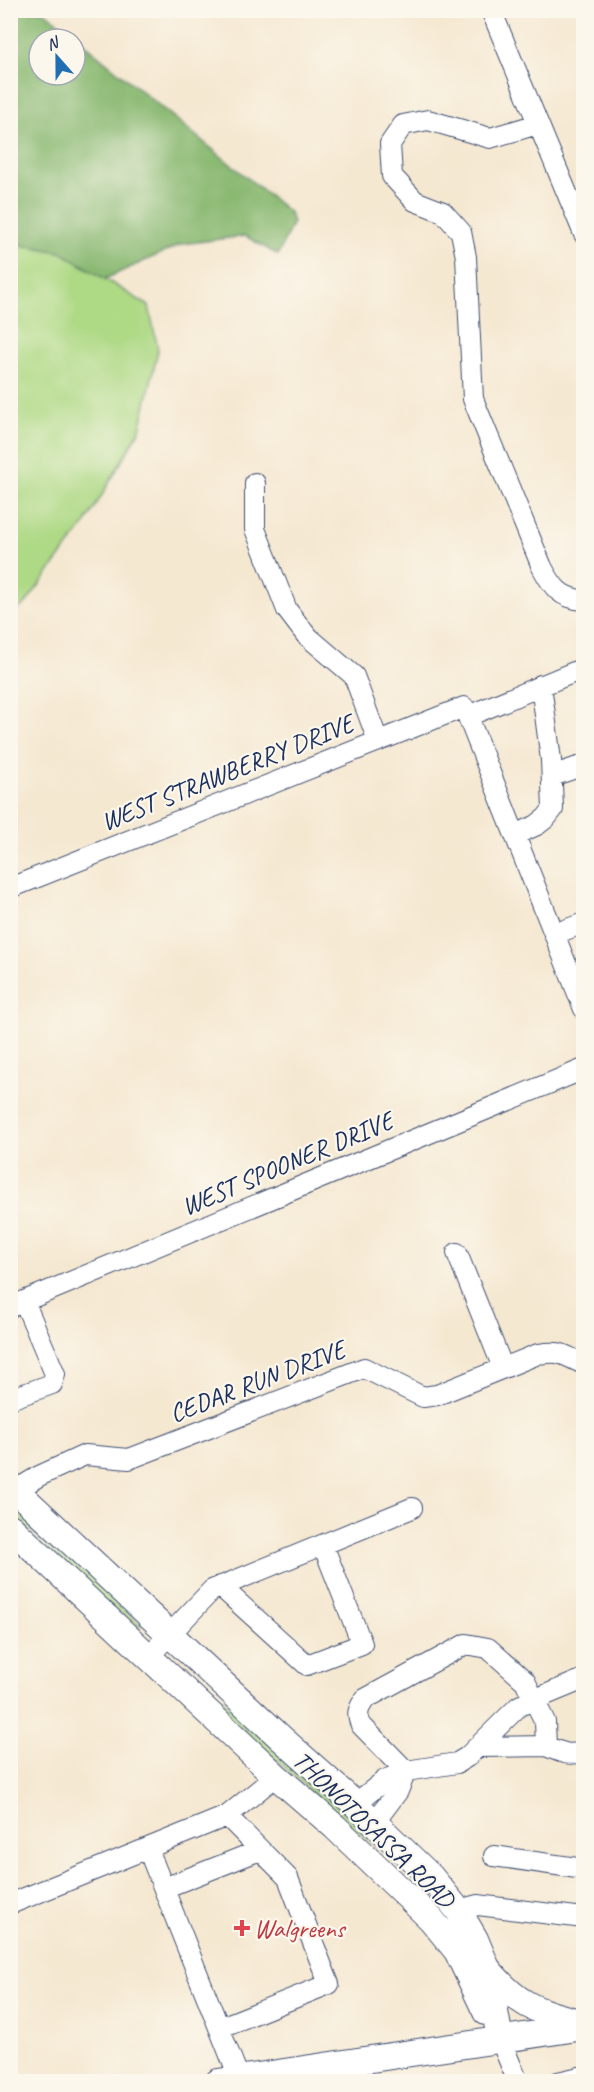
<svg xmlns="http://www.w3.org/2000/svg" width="594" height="2092" viewBox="0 0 594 2092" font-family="Caveat,sans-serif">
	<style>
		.green { fill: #aed985; stroke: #648472; stroke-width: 1.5 }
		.forest { fill: #8ab972; stroke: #527468; stroke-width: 1.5; fill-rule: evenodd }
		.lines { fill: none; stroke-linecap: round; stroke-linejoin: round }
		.minor-casing { stroke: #3c4b6f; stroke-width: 22 }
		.major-casing { stroke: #3c4b6f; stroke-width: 28 }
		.minor { stroke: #fff; stroke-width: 20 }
		.major { stroke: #fff; stroke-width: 26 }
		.health-dot { fill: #e0444e; stroke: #fbf7ec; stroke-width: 2 }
		.labels { text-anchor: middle; stroke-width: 4.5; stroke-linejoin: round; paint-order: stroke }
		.street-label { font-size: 26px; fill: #1b2f5e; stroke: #fbf7ec }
		.health-label { font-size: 26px; fill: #be3a42; stroke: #fbf7ec; text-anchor: start }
	</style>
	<rect width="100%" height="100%" fill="#fbf7ec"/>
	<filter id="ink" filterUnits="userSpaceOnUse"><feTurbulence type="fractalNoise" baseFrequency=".0167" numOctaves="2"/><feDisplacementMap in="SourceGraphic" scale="12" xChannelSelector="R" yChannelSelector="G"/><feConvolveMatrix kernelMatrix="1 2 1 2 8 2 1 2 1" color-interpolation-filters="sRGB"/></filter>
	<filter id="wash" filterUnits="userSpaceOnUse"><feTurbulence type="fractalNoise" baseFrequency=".008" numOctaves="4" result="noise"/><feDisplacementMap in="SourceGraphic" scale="24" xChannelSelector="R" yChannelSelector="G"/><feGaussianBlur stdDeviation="1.35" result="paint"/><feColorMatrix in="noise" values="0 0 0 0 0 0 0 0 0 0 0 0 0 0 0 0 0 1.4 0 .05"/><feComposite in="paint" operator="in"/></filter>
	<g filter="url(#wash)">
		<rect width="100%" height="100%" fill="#f5e8d1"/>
		<path class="green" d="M11,243L61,252L149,306L158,350L140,430L85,524L26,603L11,614Z
			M10,1498L141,1624V1626L139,1627L105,1602L11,1513Z
			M193,1672L398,1861L345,1823L210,1699L192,1676L191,1673Z"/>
		<path class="forest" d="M10,11H44L289,212L293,222L278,255L245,236L182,244L105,279L61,252L11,243ZM39,39H75V75H39Z"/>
	</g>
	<g filter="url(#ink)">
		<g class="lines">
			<g class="minor-casing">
				<path id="minor" d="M491,10L584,234
					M538,124L490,138L428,120L403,125L390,144L392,176L415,201L443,212L461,232L466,257L473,399L542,567C552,586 560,599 584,600
					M255,483V529L287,610L306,635L354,676L378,741
					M468,716L584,668
					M552,776L584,765
					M515,835L537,825L546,818L553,809L551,760L541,685
					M10,888L464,707L584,1009
					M554,934L584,923
					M457,1253L503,1368
					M10,1307L584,1069
					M10,1399L52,1384L55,1374L24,1301
					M16,1490L39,1476L85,1455L129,1459L364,1368L423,1397L437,1395L538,1354C563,1350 562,1355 584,1364
					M220,1586L307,1665L362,1644L323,1545
					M149,1656L212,1590L412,1508
					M546,1746C560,1752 569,1757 584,1751
					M478,1747L546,1746L545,1722L525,1681L488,1648L466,1644L365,1699C358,1709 356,1714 361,1725L406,1771L457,1763L467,1757L519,1706L584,1679
					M355,1804L385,1780L406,1771L398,1791L374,1823
					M148,1849L239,2078
					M494,1856L584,1869
					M164,1888L260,1850
					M10,1904L227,1816L276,1776
					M458,1910L478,1905L584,1918
					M219,2028L329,1984L288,1878L227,1816
					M500,2039L518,2082
					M558,2082L584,2076"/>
			</g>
			<g class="major-casing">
				<path id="major" d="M10,1485L281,1738L355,1804L431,1877L458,1910L475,1939L487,1968L500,2039
					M10,1527L276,1776L335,1827L431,1919L457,1951L486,2012
					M487,1968C519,2007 535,2010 582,2023
					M218,2082L584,2027"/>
			</g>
			<use href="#minor" class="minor"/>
			<use href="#major" class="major"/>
		</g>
	</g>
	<path class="health-dot" d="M239 1919h6v6h6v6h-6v6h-6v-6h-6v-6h6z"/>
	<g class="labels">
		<g class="street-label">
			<text transform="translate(227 772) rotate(-22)" y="9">WEST STRAWBERRY DRIVE</text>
			<text transform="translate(287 1163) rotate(-23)" y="9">WEST SPOONER DRIVE</text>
			<text transform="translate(257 1381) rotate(-21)" y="9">CEDAR RUN DRIVE</text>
			<text transform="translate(374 1829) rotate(44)" y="9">THONOTOSASSA ROAD</text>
		</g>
		<g class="health-label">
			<text x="254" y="1937">Walgreens</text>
		</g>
	</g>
	<rect width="594" height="2092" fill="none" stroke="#fbf7ec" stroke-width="36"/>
	<g transform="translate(57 57) rotate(339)"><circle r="28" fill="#fbf7ec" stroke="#a1a7b3" stroke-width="1.5"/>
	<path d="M0-4.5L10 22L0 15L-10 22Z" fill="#1f6fb2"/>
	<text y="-9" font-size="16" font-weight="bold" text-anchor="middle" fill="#1b2f5e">N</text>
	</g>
</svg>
